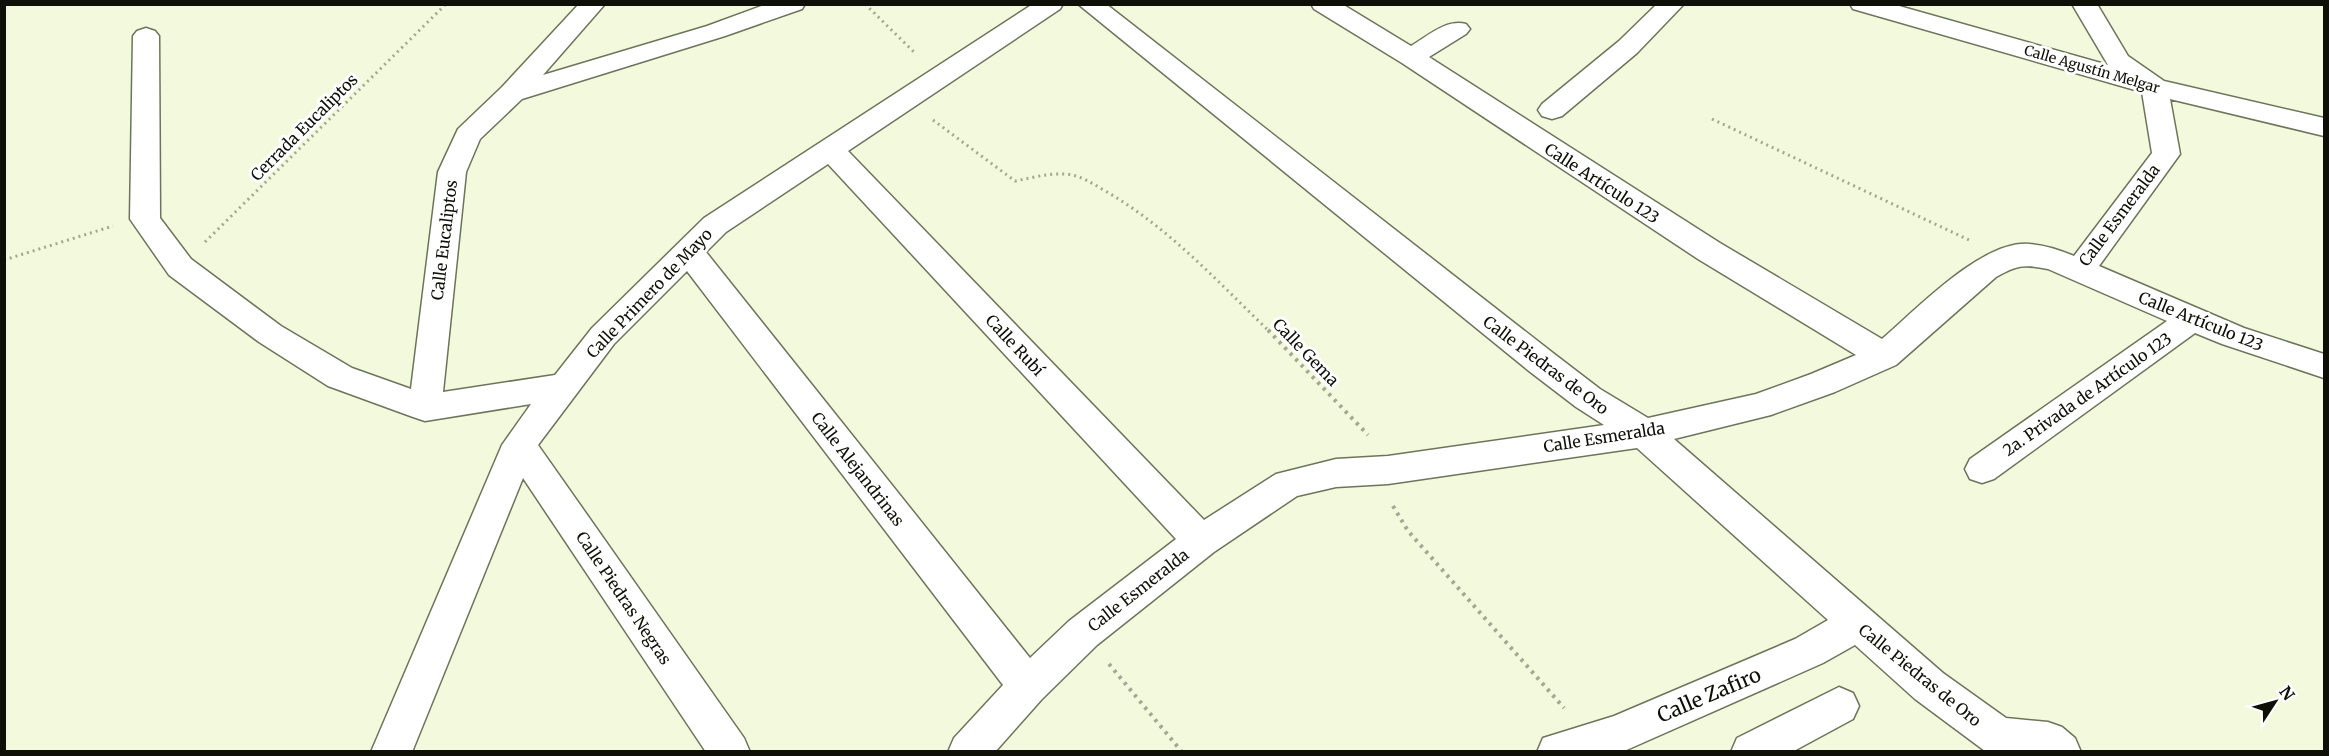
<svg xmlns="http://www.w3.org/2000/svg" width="2329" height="756" viewBox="0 0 2329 756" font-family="Merriweather,serif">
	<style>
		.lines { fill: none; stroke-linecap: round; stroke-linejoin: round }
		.minor-casing { stroke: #6e745b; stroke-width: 3 }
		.path-far1 { stroke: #a2a892; stroke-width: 3; stroke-dasharray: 2 4; stroke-linecap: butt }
		.path { stroke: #a2a892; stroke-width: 4; stroke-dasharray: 3 5; stroke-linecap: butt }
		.minor { fill: #fff; fill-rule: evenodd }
		.labels { text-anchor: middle; stroke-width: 6; stroke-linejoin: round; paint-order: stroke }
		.far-street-label { font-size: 14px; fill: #0e1007; stroke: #fff }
		.street-label { font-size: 16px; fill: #0e1007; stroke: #fff }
		.near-street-label { font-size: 20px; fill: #0e1007; stroke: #fff }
	</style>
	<rect width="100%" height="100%" fill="#f2f9dc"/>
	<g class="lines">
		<g class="minor-casing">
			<path id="minor" d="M579,4H605L543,75L707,26L767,4H805L802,9L725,36L522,99L480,139L466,172L443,392L555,375L592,328L704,218L1033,4H1063L1060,9L848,151L1204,520L1276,474L1336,459L1388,456L1604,425L1576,407L1529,371L1078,4H1106L1553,353L1600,389L1648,418L1756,394L1811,374L1856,355L1698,259L1402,63L1314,9L1311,4H1342L1411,46C1428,36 1446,19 1466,24L1470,29L1466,34L1429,57L1720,243L1882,339C1916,310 1983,239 2030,244C2044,245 2060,250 2074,256L2152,153L2142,92L1853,9L1850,4H1892L2108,65L2072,4H2097L2128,56L2164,81L2324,118V136L2170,99L2180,154L2099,266L2244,328L2324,354V378L2222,344L2195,333L1994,479L1982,483L1970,479L1965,469L1970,459L2167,321L2048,269C2024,264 2017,265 1996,277L1896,365L1835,392L1771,415L1674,439L1943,673L2006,718L2048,722L2062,727L2075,738L2081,752L1985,751L1915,699L1855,645L1823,663L1622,752H1537L1543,738L1614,716L1795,639L1828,620L1637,448L1388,484L1336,487L1297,496L1214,552L1097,645L1042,699L995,752H948L954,738L1003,685L687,271L614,344L538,445L744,738L750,752H706L523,478L412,752H371L502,445L531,404L425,421L413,417L328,386L259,342L169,275L130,219L133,36L137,31L146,28L155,31L159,36L160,218L191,259L281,326L352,368L411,389L438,172L458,129L502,87ZM828,164L1176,539L1069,621L1030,658L706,252L726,232Z
				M1657,4H1684L1637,53L1562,116L1552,119L1542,116L1538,110L1542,104L1619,41Z
				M1839,687L1853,693L1859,706L1853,719L1792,752H1731L1737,738Z"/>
		</g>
		<path class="path-far1" d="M865,4L916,54
			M1712,119L1969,240
			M933,120L1015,181C1031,178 1048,173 1065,174C1081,175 1093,184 1107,192C1169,228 1218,282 1270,332
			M205,242L446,4
			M4,260L113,226"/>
		<path class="path" d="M1268,330L1368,435
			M1393,506L1408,531L1564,708
			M1109,664L1182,752"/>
		<use href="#minor" class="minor"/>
	</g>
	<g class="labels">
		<g class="far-street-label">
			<text transform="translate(2092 69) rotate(16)" y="5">Calle Agustín Melgar</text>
		</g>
		<g class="street-label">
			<text transform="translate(304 127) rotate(-45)" y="6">Cerrada Eucaliptos</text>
			<text transform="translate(1602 183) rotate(33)" y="6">Calle Artículo 123</text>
			<text transform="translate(2119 215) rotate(-53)" y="6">Calle Esmeralda</text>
			<text transform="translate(444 240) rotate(-83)" y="6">Calle Eucaliptos</text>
			<text transform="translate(649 293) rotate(-46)" y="6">Calle Primero de Mayo</text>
			<text transform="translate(2201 321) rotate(22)" y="6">Calle Artículo 123</text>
			<text transform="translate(1015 345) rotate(47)" y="6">Calle Rubí</text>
			<text transform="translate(1306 352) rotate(46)" y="6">Calle Gema</text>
			<text transform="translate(1546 365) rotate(37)" y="6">Calle Piedras de Oro</text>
			<text transform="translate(2087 394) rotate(-35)" y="6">2a. Privada de Artículo 123</text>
			<text transform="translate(1604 437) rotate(-9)" y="6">Calle Esmeralda</text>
			<text transform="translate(858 469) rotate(52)" y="6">Calle Alejandrinas</text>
			<text transform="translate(1138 590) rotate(-38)" y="6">Calle Esmeralda</text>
			<text transform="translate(624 598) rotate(56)" y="6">Calle Piedras Negras</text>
			<text transform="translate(1920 675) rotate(39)" y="6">Calle Piedras de Oro</text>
		</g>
		<g class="near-street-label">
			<text transform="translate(1709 695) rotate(-23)" y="7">Calle Zafiro</text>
		</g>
	</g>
	<rect width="2329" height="756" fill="none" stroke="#0e1007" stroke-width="12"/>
	<g transform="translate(2275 702) rotate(54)" stroke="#ffffff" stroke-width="4.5" paint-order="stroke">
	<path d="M0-4.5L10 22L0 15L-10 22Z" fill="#0e1007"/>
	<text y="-9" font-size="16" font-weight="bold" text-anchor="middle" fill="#0e1007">N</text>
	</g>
</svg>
